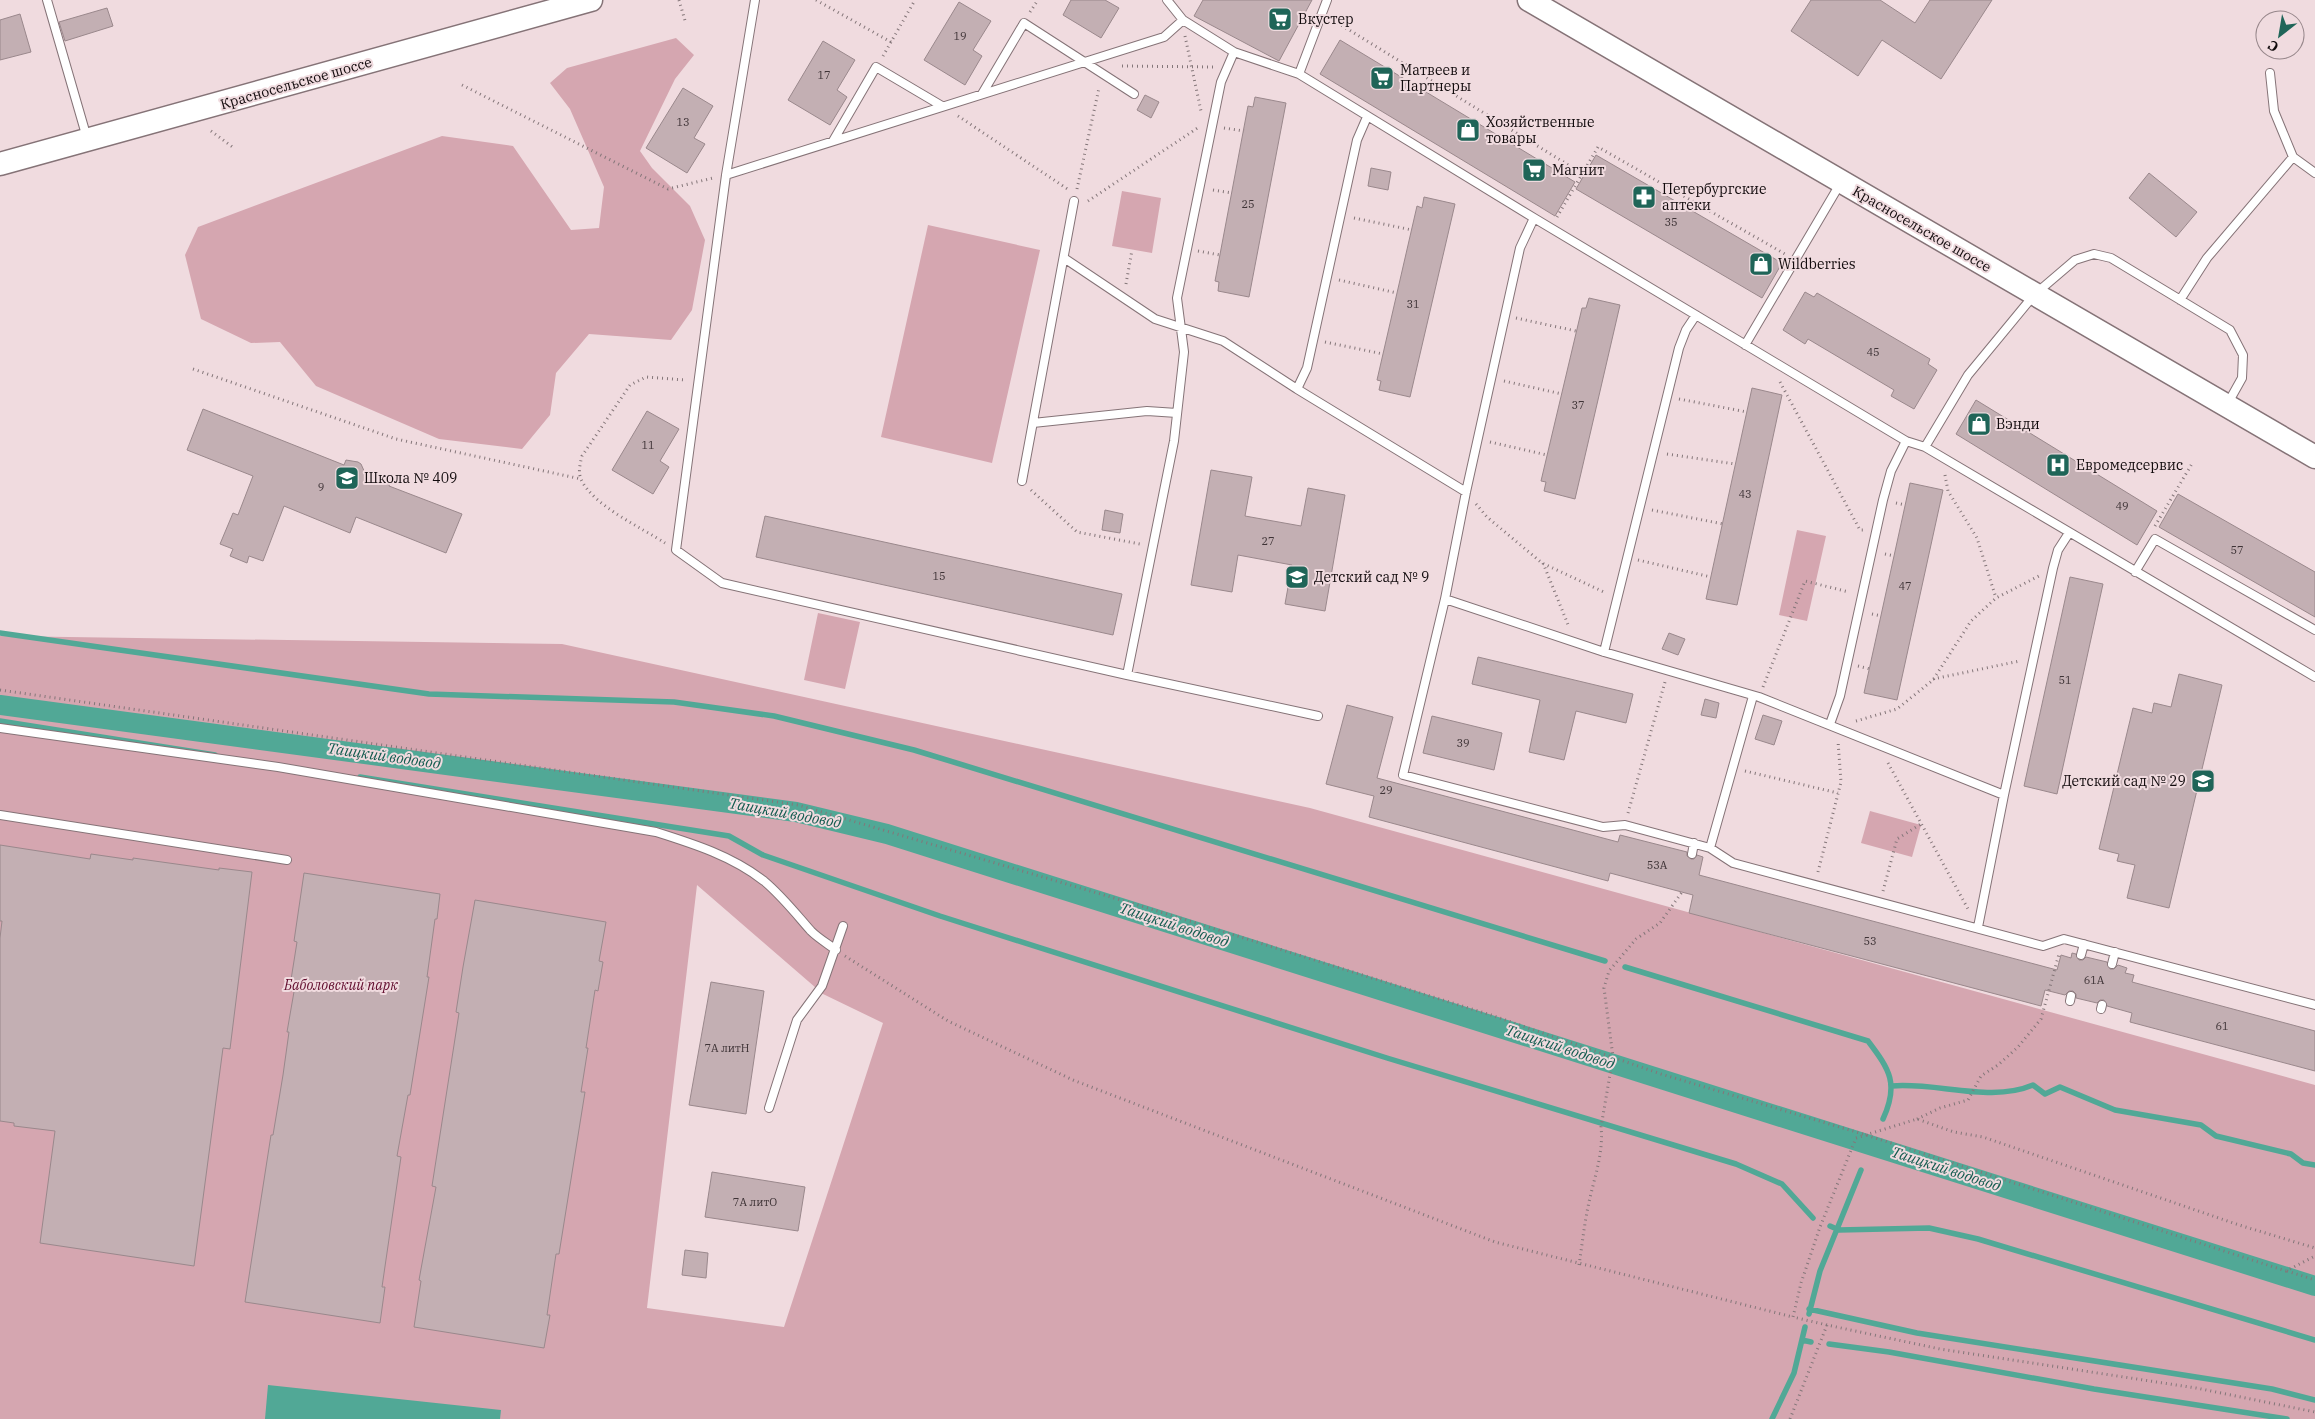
<svg xmlns="http://www.w3.org/2000/svg" width="2315" height="1419" viewBox="0 0 2315 1419" font-family="'IBM Plex Serif',serif">
	<style>
		.green { fill: #d5a6b0; fill-rule: evenodd }
		.water { fill: #51a896 }
		.lines { fill: none; stroke-linecap: round; stroke-linejoin: round }
		.stream { stroke: #51a896; stroke-width: 5.5 }
		.canal { stroke: #51a896; stroke-width: 20 }
		.building { fill: #c3afb3; stroke: #9a888c }
		.service-casing { stroke: #857377; stroke-width: 10 }
		.secondary-casing { stroke: #857377; stroke-width: 25 }
		.path { stroke: #847679; stroke-width: 3; stroke-dasharray: 1 4; stroke-linecap: butt }
		.service { stroke: #fff; stroke-width: 8 }
		.secondary { stroke: #fff; stroke-width: 22 }
		.labels { text-anchor: middle; stroke-width: 4; stroke-linejoin: round; paint-order: stroke }
		.number-label { font-size: 11px; fill: #3e3336 }
		.poi-label { font-size: 14px; fill: #110a0c; stroke: #f0dbdf; text-anchor: start }
		.street-label { font-size: 14px; fill: #110a0c; stroke: #f0dbdf }
		.park-label { font-size: 14px; font-style: italic; fill: #620d2e; stroke: #f0dbdf }
		.water-label { font-size: 15px; font-style: italic; fill: #135b4f; stroke: #f0dbdf }
	</style>
	<rect width="100%" height="100%" fill="#f0dbdf"/>
	<path class="green" d="M676,38L694,55L675,79L640,151L652,168L690,206L705,240L692,310L671,340L589,334L556,373L550,415L522,449L439,439L316,386L280,342L251,343L201,319L185,255L198,227L442,136L513,146L571,230L599,228L604,187L570,109L550,83L567,68Z
		M1122,191L1161,198L1152,253L1112,246Z
		M928,225L1040,250L992,463L881,437Z
		M1797,530L1826,536L1807,621L1779,615Z
		M818,613L860,622L845,689L804,680Z
		M0,636L562,644L1310,808L2315,1085V1419H0ZM697,885L823,994L883,1023L784,1327L647,1308Z
		M1870,811L1921,825L1912,857L1861,843Z"/>
	<path class="water" d="M268,1385L501,1410L500,1419H265Z"/>
	<g class="lines">
		<path class="stream" d="M0,633L429,694L674,702L774,716L914,750L1605,961
			M0,721L215,755
			M360,777L729,836L763,855L940,916L1387,1058L1736,1164L1782,1184L1813,1218
			M1625,967L1868,1041C1890,1070 1899,1084 1883,1119
			M1892,1086C1937,1082 1991,1103 2033,1085L2045,1094L2060,1087L2115,1110L2201,1125L2216,1136L2291,1154L2303,1163L2315,1165
			M1830,1226L1839,1230L1929,1228L1978,1239L2315,1340
			M1809,1309L1917,1333L2272,1389L2315,1400
			M1809,1314L1820,1271L1861,1170
			M1802,1340L1811,1342
			M1829,1344L1889,1352L2094,1389L2287,1419
			M1772,1419L1794,1373L1805,1327"/>
		<path class="canal" d="M0,705L796,812L887,834L2315,1286"/>
	</g>
	<path class="building" d="M1071,0H1105L1119,8L1101,38L1063,15Z
		M1203,0H1312L1279,61L1194,16Z
		M1811,0H1880L1915,23L1930,0H1992L1941,79L1882,40L1858,76L1791,31Z
		M959,2L991,21L973,50L982,56L965,85L924,60Z
		M107,8L113,26L65,41L59,22Z
		M20,14L31,52L0,60V20Z
		M1340,40L1575,182L1555,216L1320,74Z
		M823,41L855,60L837,90L847,97L830,125L788,100Z
		M683,88L713,106L694,138L705,144L687,173L646,148Z
		M1145,95L1159,102L1151,118L1137,110Z
		M1255,97L1286,103L1249,297L1218,291L1219,282L1215,281L1248,106L1253,107Z
		M1596,155L1782,263L1762,298L1576,189Z
		M1371,168L1391,172L1388,190L1368,186Z
		M2149,173L2197,212L2176,237L2129,198Z
		M1424,197L1455,204L1410,397L1379,390L1381,381L1377,380L1417,206L1422,208Z
		M1805,292L1814,297L1817,293L1930,359L1928,364L1937,370L1914,409L1891,396L1894,390L1808,339L1805,344L1783,330Z
		M1589,298L1620,305L1575,499L1544,491L1546,482L1541,481L1582,308H1586Z
		M1752,388L1782,395L1737,605L1706,599Z
		M1976,400L2157,511L2137,545L1956,434Z
		M203,409L344,465L346,460L358,462L361,464L365,473L390,483L389,486L462,514L446,553L356,517L350,533L284,506L263,561L249,556L247,563L230,556L233,549L220,544L233,513L238,515L253,476L187,450Z
		M647,411L679,429L660,461L669,467L653,494L612,470Z
		M1211,470L1252,477L1245,516L1301,526L1308,488L1345,495L1325,611L1285,604L1292,565L1238,555L1232,592L1191,585Z
		M1910,483L1943,490L1897,700L1864,693Z
		M2178,494L2315,572V617L2159,527Z
		M1105,510L1123,514L1120,533L1102,530Z
		M765,516L1122,594L1113,635L756,557Z
		M2070,577L2103,584L2057,794L2024,786Z
		M1669,633L1685,639L1678,655L1662,649Z
		M1478,657L1633,694L1626,723L1576,711L1564,760L1529,752L1540,700L1472,684Z
		M2179,674L2222,685L2169,908L2127,898L2135,865L2117,861L2119,854L2099,849L2133,708L2152,713L2154,703L2171,707Z
		M1705,699L1719,703L1716,718L1701,715Z
		M1347,705L1393,717L1377,778L1618,842L1620,835L1687,852V856L1691,859H1694L1697,855L1703,857L1699,875L2057,970L2061,955L2071,958L2072,953L2076,954L2079,960H2083L2086,957L2107,962L2110,969H2114L2118,965L2127,968L2125,973L2134,975L2132,982L2315,1031V1071L2130,1022L2132,1013L2107,1006L2104,1000H2100L2097,1003L2076,998V994L2073,991H2069L2065,995L2045,990L2041,1006L1689,913L1693,895L1610,873L1608,881L1369,817L1374,796L1326,784Z
		M1763,715L1782,721L1774,745L1755,739Z
		M1432,716L1502,733L1494,770L1423,753Z
		M0,845L90,859L91,854L133,860V858L219,870V868L252,872L230,1049L223,1048L194,1266L40,1243L55,1131L14,1126V1123L0,1121V938L2,921H0Z
		M304,873L440,894L437,919H435L427,977H429L410,1095H408L397,1156L401,1157L382,1287H385L380,1323L245,1302L271,1135H273L283,1075L289,1032H287L295,986H290L297,942L294,941Z
		M475,900L606,922L599,961L603,962L598,991L595,990L586,1048H588L581,1092H585L559,1254H556L547,1315H550L544,1348L414,1327L421,1281L419,1280L436,1187L432,1186L459,1013L456,1012L463,967Z
		M711,982L764,991L746,1114L689,1105Z
		M712,1172L805,1187L798,1231L705,1217Z
		M685,1250L708,1253L706,1278L682,1275Z"/>
	<g class="lines">
		<g class="service-casing">
			<path id="service" d="M47,0L87,138
				M755,0L726,175L676,550L722,583L1127,675L1174,441L1184,352L1177,298L1221,82L1234,52L1183,20L1167,0
				M1234,52L1299,74L1534,218L1906,441L1925,447L2315,677
				M2270,73L2274,111L2293,157L2315,173
				M1299,74L1327,0
				M982,94L1024,23L1134,94
				M833,141L876,67L942,106
				M726,175L1164,37L1183,20
				M1534,218L1520,248L1466,492L1445,599L1604,652L1759,697L2004,795
				M1064,258L1155,319L1223,341L1297,389L1466,492
				M2180,300L2207,258L2293,157
				M1745,345L1840,184
				M1297,389L1307,368L1357,140L1367,117
				M1033,423L1147,411L1177,413
				M1925,447L1968,375L2034,295L2075,260L2094,254L2111,258L2230,330L2243,355L2242,378L2228,403
				M1022,481L1074,201
				M2135,572L2155,539L2315,630
				M1445,599L1403,775L1603,827L1625,825L1710,848L1733,863L2043,946L2064,939L2315,1005
				M1604,652L1679,348L1686,330L1696,315
				M1127,675L1318,716
				M1830,724L1840,696L1883,500L1891,471L1906,441
				M0,728L278,767L656,832C694,844 732,856 764,881C782,896 796,914 811,931C818,938 828,944 836,950
				M0,815L287,860
				M1710,848L1753,696
				M1692,854L1694,843
				M1978,927L2004,795L2053,568L2058,550L2069,533
				M2081,955L2084,944
				M2112,964L2115,952
				M2070,1001L2071,996
				M2101,1009L2102,1005
				M769,1108L797,1020L822,986L843,926"/>
		</g>
		<g class="secondary-casing">
			<path id="secondary" d="M1529,0L2315,457
				M0,164L591,0"/>
		</g>
		<path class="path" d="M679,0L686,24
			M816,0L891,42
			M1030,12L1038,0
			M1333,20L1583,174
			M1185,36L1201,111
			M883,56L915,0
			M1122,66L1214,67
			M462,85L668,189L713,178
			M958,116L1069,190
			M1224,128L1244,131
			M211,131L234,148
			M1077,189L1099,88
			M1213,190L1232,193
			M1088,201L1199,127
			M1557,217L1598,147L1785,254
			M1354,218L1412,230
			M1198,251L1220,255
			M1339,280L1397,293
			M1126,284L1132,250
			M1516,318L1576,331
			M1325,342L1383,354
			M193,369L396,439L581,479
			M1504,381L1562,394
			M1780,382L1860,530H1863
			M1679,399L1747,412
			M1490,442L1547,455
			M1667,454L1735,464
			M1945,475L1948,491L1977,538L1996,598
			M1031,490L1077,532L1140,544
			M1896,503L1905,505
			M1476,504L1487,517L1542,563L1606,593
			M1652,510L1723,524
			M2155,526L2193,462
			M665,543C642,528 592,505 581,479C578,472 580,464 582,456L630,385L646,377L685,380
			M1885,554L1894,556
			M1638,560L1711,577
			M1543,563L1569,627
			M1872,614L1881,616
			M1858,666L1870,669
			M1933,679L2020,661
			M1763,687L1805,581L1849,592
			M0,690L798,805L1138,905L1491,1015L1661,1074L1863,1134L2286,1271L2315,1256
			M1856,721L1897,709L1933,680L1971,621L1996,598L2039,576
			M1888,763L1968,909
			M1745,771L1838,793
			M1628,813L1665,682
			M1818,872L1841,782L1838,741
			M1883,891L1897,839L1921,824
			M845,956L948,1021L1073,1080L1495,1242L1793,1317
			M1917,1119L1940,1108L1968,1100L1981,1076L1998,1065L2018,1047L2041,1019L2059,954
			M1579,1265C1582,1246 1584,1226 1588,1207C1593,1181 1604,1154 1601,1127L1613,1057L1604,988L1609,971L1636,939L1660,923L1682,892
			M2287,1271L2315,1280
			M1827,1325L1793,1317L1801,1283L1820,1227L1856,1138L1917,1119L1954,1132L1983,1137L2239,1225L2315,1248
			M1790,1419L1827,1325L1940,1349L2196,1388L2315,1412"/>
		<use href="#service" class="service"/>
		<use href="#secondary" class="secondary"/>
	</g>
	<defs>
		<g id="supermarket-square" transform="scale(1.25)"><rect x="-9" y="-9" width="18" height="18" rx="4" fill="#1f6558" stroke="#f0dbdf"/><path d="M-6-5.5h2.5l.6 2H6L4.5 2H-2.5L-4.4-4H-6ZM-1.5 3.2a1.3 1.3 0 1 0 .1 0ZM3 3.2a1.3 1.3 0 1 0 .1 0Z" fill="#fff"/></g>
		<g id="shop-square" transform="scale(1.25)"><rect x="-9" y="-9" width="18" height="18" rx="4" fill="#1f6558" stroke="#f0dbdf"/><path d="M-5-2.5h2.3a2.7 3.5 0 0 1 5.4 0H5L5.5 6h-11ZM-1.5-2.5h3a1.5 2.3 0 0 0-3 0Z" fill="#fff"/></g>
		<g id="pharmacy-square" transform="scale(1.25)"><rect x="-9" y="-9" width="18" height="18" rx="4" fill="#1f6558" stroke="#f0dbdf"/><path d="M-2-6h4v4h4v4h-4v4h-4v-4h-4v-4h4Z" fill="#fff"/></g>
		<g id="hospital-square" transform="scale(1.25)"><rect x="-9" y="-9" width="18" height="18" rx="4" fill="#1f6558" stroke="#f0dbdf"/><path d="M-5-5h3v3.5h4V-5h3V5h-3V1.5h-4V5h-3Z" fill="#fff"/></g>
		<g id="school-square" transform="scale(1.25)"><rect x="-9" y="-9" width="18" height="18" rx="4" fill="#1f6558" stroke="#f0dbdf"/><path d="M0-5L7-2L0 1L-7-2ZM-4 1L0 2.5L4 1V4Q0 6-4 4Z" fill="#fff"/></g>
	</defs>
	<g fill-rule="evenodd">
		<use href="#supermarket-square" x="1280" y="19"/>
		<use href="#supermarket-square" x="1382" y="78"/>
		<use href="#shop-square" x="1468" y="130"/>
		<use href="#supermarket-square" x="1534" y="170"/>
		<use href="#pharmacy-square" x="1644" y="197"/>
		<use href="#shop-square" x="1761" y="264"/>
		<use href="#shop-square" x="1979" y="424"/>
		<use href="#hospital-square" x="2058" y="465"/>
		<use href="#school-square" x="347" y="478"/>
		<use href="#school-square" x="1297" y="577"/>
		<use href="#school-square" x="2203" y="781"/>
	</g>
	<g class="labels">
		<g class="number-label">
			<text x="960" y="40">19</text>
			<text x="824" y="79">17</text>
			<text x="683" y="126">13</text>
			<text x="1248" y="208">25</text>
			<text x="1671" y="226">35</text>
			<text x="1413" y="308">31</text>
			<text x="1873" y="356">45</text>
			<text x="1578" y="409">37</text>
			<text x="648" y="449">11</text>
			<text x="321" y="491">9</text>
			<text x="1745" y="498">43</text>
			<text x="2122" y="510">49</text>
			<text x="1268" y="545">27</text>
			<text x="2237" y="554">57</text>
			<text x="939" y="580">15</text>
			<text x="1905" y="590">47</text>
			<text x="2065" y="684">51</text>
			<text x="1463" y="747">39</text>
			<text x="1386" y="794">29</text>
			<text x="1657" y="869">53А</text>
			<text x="1870" y="945">53</text>
			<text x="2094" y="984">61А</text>
			<text x="2222" y="1030">61</text>
			<text x="727" y="1052">7А литН</text>
			<text x="755" y="1206">7А литО</text>
		</g>
		<g class="poi-label">
			<text x="1298" y="24">Вкустер</text>
			<text x="1400" y="75">Матвеев и<tspan x="1400" dy="16">Партнеры</tspan></text>
			<text x="1486" y="127">Хозяйственные<tspan x="1486" dy="16">товары</tspan></text>
			<text x="1552" y="175">Магнит</text>
			<text x="1662" y="194">Петербургские<tspan x="1662" dy="16">аптеки</tspan></text>
			<text x="1778" y="269">Wildberries</text>
			<text x="1996" y="429">Вэнди</text>
			<text x="2076" y="470">Евромедсервис</text>
			<text x="364" y="483">Школа № 409</text>
			<text x="1314" y="582">Детский сад № 9</text>
			<text x="2186" y="786" text-anchor="end">Детский сад № 29</text>
		</g>
		<g class="street-label">
			<text transform="translate(296 83) rotate(-16)" y="5">Красносельское шоссе</text>
			<text transform="translate(1922 229) rotate(30)" y="5">Красносельское шоссе</text>
		</g>
		<g class="park-label">
			<text x="341" y="990">Баболовский парк</text>
		</g>
		<g class="water-label">
			<text transform="translate(384 756) rotate(8)" y="5">Таицкий водовод</text>
			<text transform="translate(785 813) rotate(10)" y="5">Таицкий водовод</text>
			<text transform="translate(1174 925) rotate(18)" y="5">Таицкий водовод</text>
			<text transform="translate(1560 1047) rotate(18)" y="5">Таицкий водовод</text>
			<text transform="translate(1946 1169) rotate(18)" y="5">Таицкий водовод</text>
		</g>
	</g>
	<g transform="translate(2280 35) rotate(211)"><circle r="24" fill="#f0dbdf" stroke="#97878b"/>
	<path d="M0-4L9 19L0 12L-9 19Z" fill="#1f6558"/>
	<text y="-8" font-size="14" font-weight="bold" text-anchor="middle" fill="#110a0c">С</text>
	</g>
</svg>
